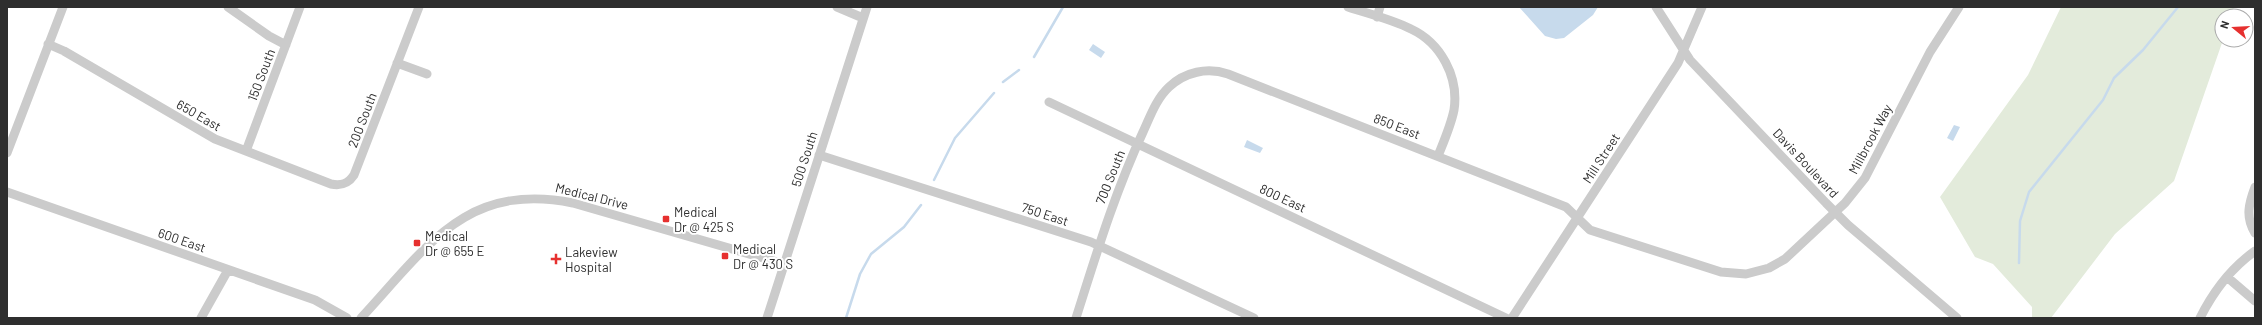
<svg xmlns="http://www.w3.org/2000/svg" width="2262" height="325" viewBox="0 0 2262 325" font-family="Barlow,sans-serif">
	<style>
		.green { fill: #e3ebdb }
		.water { fill: #c7daec }
		.lines { fill: none; stroke-linecap: round; stroke-linejoin: round }
		.stream { stroke: #c7daec; stroke-width: 2.5 }
		.minor { stroke: #cbcbcb; stroke-width: 9 }
		.poi-dot { fill: #e6302f; stroke: #fff; stroke-width: 1.5 }
		.labels { text-anchor: middle; stroke-width: 4; stroke-linejoin: round; paint-order: stroke }
		.street-label { font-size: 13px; fill: #2e2e2e; stroke: #fff }
		.poi-label { font-size: 13px; fill: #2e2e2e; stroke: #fff; text-anchor: start }
	</style>
	<rect width="100%" height="100%" fill="#fff"/>
	<path class="green" d="M2061,7H2234L2231,16H2222L2223,40L2174,181L2115,234L2051,318H2032V307L1993,264L1975,257L1940,197L2028,75Z"/>
	<path class="water" d="M1519,7H1598L1593,15L1564,38L1556,39L1545,36Z
		M1093,44L1105,52L1101,58L1089,50Z
		M1954,125L1960,127L1953,141L1947,138Z
		M1247,140L1263,148L1260,153L1244,147Z"/>
	<g class="lines">
		<path class="stream" d="M1034,57L1063,7
			M1003,82L1019,70
			M934,180L955,138L994,93
			M2019,263L2020,221L2029,192L2103,100L2114,78L2143,50L2178,7
			M846,318L860,274L871,254L904,227L921,205"/>
		<path class="minor" d="M228,7L269,36L286,45
			M837,7L863,18
			M1348,7C1369,14 1391,19 1411,29C1441,43 1459,77 1454,110C1451,125 1444,141 1438,156
			M1656,7L1690,60L1826,203L1848,225L1957,318
			M1377,17L1380,7
			M48,44L64,51L215,139L331,184C341,186 348,184 354,175L419,7
			M397,63L427,74
			M1049,102L1506,318
			M246,151L300,7
			M7,153L63,7
			M819,155L1091,242L1254,318
			M2255,187C2249,203 2245,217 2255,233
			M7,192L315,300L347,318
			M2227,277L2255,301
			M201,318L228,270
			M361,318C426,248 466,181 573,203L784,264
			M767,318L867,7
			M1076,318C1096,255 1115,192 1143,132C1150,117 1156,99 1169,87C1185,72 1207,67 1228,74L1566,207L1590,230L1721,272L1746,274L1769,268L1785,259L1845,203L1865,178L1930,52L1959,7
			M1512,318L1678,63L1702,7
			M2200,318C2213,292 2231,268 2255,251"/>
	</g>
	<g class="poi-dot">
		<rect x="662" y="215" width="8" height="8" rx="2"/>
		<rect x="413" y="239" width="8" height="8" rx="2"/>
		<rect x="721" y="252" width="8" height="8" rx="2"/>
		<path d="M554 253h4v4h4v4h-4v4h-4v-4h-4v-4h4z"/>
	</g>
	<g class="labels">
		<g class="street-label">
			<text transform="translate(261 75) rotate(-69)" y="5">150 South</text>
			<text transform="translate(199 115) rotate(30)" y="5">650 East</text>
			<text transform="translate(362 120) rotate(-69)" y="5">200 South</text>
			<text transform="translate(1397 126) rotate(21)" y="5">850 East</text>
			<text transform="translate(1870 139) rotate(-62)" y="5">Millbrook Way</text>
			<text transform="translate(1601 158) rotate(-57)" y="5">Mill Street</text>
			<text transform="translate(804 159) rotate(-72)" y="5">500 South</text>
			<text transform="translate(1806 163) rotate(47)" y="5">Davis Boulevard</text>
			<text transform="translate(1110 177) rotate(-68)" y="5">700 South</text>
			<text transform="translate(592 196) rotate(14)" y="5">Medical Drive</text>
			<text transform="translate(1283 198) rotate(25)" y="5">800 East</text>
			<text transform="translate(1045 214) rotate(18)" y="5">750 East</text>
			<text transform="translate(182 240) rotate(19)" y="5">600 East</text>
		</g>
		<g class="poi-label">
			<text x="674" y="217">Medical<tspan x="674" dy="15">Dr @ 425 S</tspan></text>
			<text x="425" y="241">Medical<tspan x="425" dy="15">Dr @ 655 E</tspan></text>
			<text x="733" y="254">Medical<tspan x="733" dy="15">Dr @ 430 S</tspan></text>
			<text x="565" y="257">Lakeview<tspan x="565" dy="15">Hospital</tspan></text>
		</g>
	</g>
	<rect width="2262" height="325" fill="none" stroke="#2e2e2e" stroke-width="16"/>
	<g transform="translate(2234 28) rotate(288)"><circle r="19" fill="#ffffff" stroke="#ababab"/>
	<path d="M0-3L7 15L0 10L-7 15Z" fill="#e6302f"/>
	<text y="-6" font-size="11" font-weight="bold" text-anchor="middle" fill="#2e2e2e">N</text>
	</g>
</svg>
